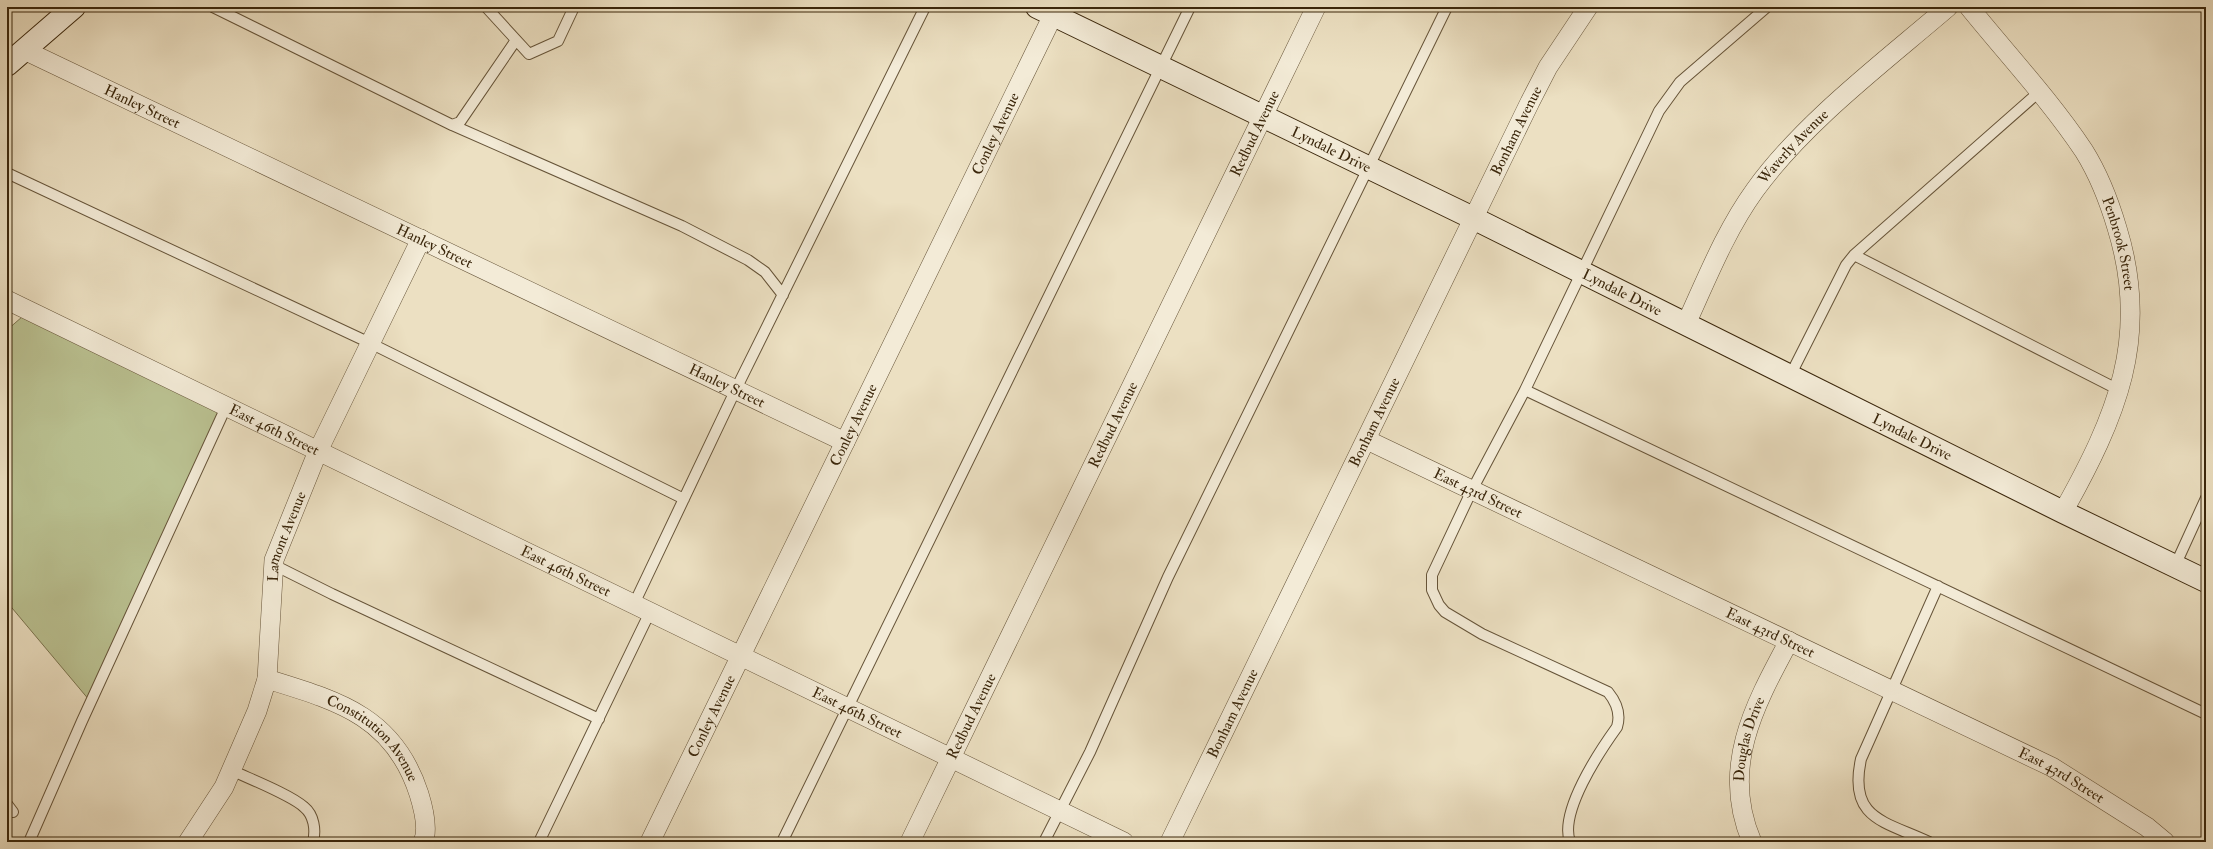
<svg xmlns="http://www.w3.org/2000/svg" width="2213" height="849" viewBox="0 0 2213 849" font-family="'IM FELL Double Pica',serif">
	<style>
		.green { fill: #bac191; stroke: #7a744e }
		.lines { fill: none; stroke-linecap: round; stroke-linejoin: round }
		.lane-casing { stroke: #665439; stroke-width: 12 }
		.street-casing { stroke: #665439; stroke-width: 20 }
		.secondary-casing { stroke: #3a260b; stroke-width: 24 }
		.lane { stroke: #f3ebd7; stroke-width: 10 }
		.street { stroke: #f3ebd7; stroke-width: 19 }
		.secondary { stroke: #f3ebd7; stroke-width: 22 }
		.labels { text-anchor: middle; stroke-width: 3; stroke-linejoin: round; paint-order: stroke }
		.street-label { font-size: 15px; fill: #3a260b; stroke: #f3ebd7 }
	</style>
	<rect width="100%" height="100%" fill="#ece0c2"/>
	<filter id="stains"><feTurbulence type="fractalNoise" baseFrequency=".005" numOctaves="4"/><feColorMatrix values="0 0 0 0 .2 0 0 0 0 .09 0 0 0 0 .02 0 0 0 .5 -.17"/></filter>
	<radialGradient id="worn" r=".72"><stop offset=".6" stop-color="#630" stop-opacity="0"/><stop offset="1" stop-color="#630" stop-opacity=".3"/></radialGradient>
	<path class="green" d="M30,310L226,406L90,701L7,602V330Z"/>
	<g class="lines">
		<g class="lane-casing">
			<path id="lane" d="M213,7L452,125L460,122L516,40
				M486,7L529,54L558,41L574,7
				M452,125L682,226L748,260L765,272L783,295
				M7,173L370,343L684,499
				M1854,255L2119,390
				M1790,376L1846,265L1854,255L2039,92
				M1525,390L2206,714
				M274,565L332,594L599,719
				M2175,566L2206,498
				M634,604L736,389L925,7
				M231,770C250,779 291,795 304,807C314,815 316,830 313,842
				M7,804L13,812
				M29,842L82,721L226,407
				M539,842L650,612
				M782,842L1190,7
				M1044,842L1090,752L1168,577L1447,7
				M1570,842C1559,812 1599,752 1617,727C1621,714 1617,703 1608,692L1482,634L1445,612L1439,605L1432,590V575L1472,490L1525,390L1659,111L1680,82L1767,7
				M1929,842C1884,821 1848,819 1861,759L1938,586"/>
		</g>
		<g class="street-casing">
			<g id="street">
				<path id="s1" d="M1969,7C2007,54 2050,100 2084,151C2099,175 2109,201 2117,228C2151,338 2116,417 2063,512"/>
				<path id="s2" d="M24,50L845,442"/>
				<path id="s3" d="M7,300L1124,842"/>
				<path id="s4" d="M1686,324C1707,278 1726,230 1755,190C1804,122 1884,62 1948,7"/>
				<path id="s5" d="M1367,440L2052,767L2147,827L2165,842"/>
				<path id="s6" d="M267,679C338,701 394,716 419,794C423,807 429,829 423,842"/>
				<path id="s7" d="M188,842L224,787L257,711L267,679L274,560L318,451L421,239"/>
				<path id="s8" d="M650,842L1057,7"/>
				<path id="s9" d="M910,842L1316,7"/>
				<path id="s10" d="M1170,842L1530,102L1548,67L1588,7"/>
				<path id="s11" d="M1752,842C1720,768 1754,706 1789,641"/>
			</g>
		</g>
		<g class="secondary-casing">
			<g id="secondary">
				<path id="s12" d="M1037,7L1475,219L2063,512L2206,581"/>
				<path d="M7,65L74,7"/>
			</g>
		</g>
		<use href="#lane" class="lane"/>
		<use href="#street" class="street"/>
		<use href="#secondary" class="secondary"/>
	</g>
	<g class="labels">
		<g class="street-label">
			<text dy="5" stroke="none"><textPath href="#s2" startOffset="131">Hanley Street</textPath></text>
			<text dy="5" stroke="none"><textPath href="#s10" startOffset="791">Bonham Avenue</textPath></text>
			<text dy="5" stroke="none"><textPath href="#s8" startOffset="788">Conley Avenue</textPath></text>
			<text dy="5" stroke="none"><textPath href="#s9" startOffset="788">Redbud Avenue</textPath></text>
			<text dy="5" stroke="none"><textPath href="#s4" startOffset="209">Waverly Avenue</textPath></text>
			<text dy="5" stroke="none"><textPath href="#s12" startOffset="327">Lyndale Drive</textPath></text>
			<text dy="5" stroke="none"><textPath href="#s1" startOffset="284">Penbrook Street</textPath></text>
			<text dy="5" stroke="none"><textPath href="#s2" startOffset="455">Hanley Street</textPath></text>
			<text dy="5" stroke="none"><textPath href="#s12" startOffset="651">Lyndale Drive</textPath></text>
			<text dy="5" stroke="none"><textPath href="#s2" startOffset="779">Hanley Street</textPath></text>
			<text dy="5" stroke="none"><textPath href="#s10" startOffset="467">Bonham Avenue</textPath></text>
			<text dy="5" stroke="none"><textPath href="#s8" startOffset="464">Conley Avenue</textPath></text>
			<text dy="5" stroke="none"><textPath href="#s9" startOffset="464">Redbud Avenue</textPath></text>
			<text dy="5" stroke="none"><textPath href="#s3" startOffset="297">East 46th Street</textPath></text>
			<text dy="5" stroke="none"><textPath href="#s12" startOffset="975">Lyndale Drive</textPath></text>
			<text dy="5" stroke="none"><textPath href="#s5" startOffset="123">East 43rd Street</textPath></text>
			<text dy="5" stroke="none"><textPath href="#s7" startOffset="327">Lamont Avenue</textPath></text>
			<text dy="5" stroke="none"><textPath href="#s3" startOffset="621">East 46th Street</textPath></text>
			<text dy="5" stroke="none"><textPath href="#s5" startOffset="447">East 43rd Street</textPath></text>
			<text dy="5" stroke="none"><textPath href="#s3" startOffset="945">East 46th Street</textPath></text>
			<text dy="5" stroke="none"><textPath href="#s10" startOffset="143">Bonham Avenue</textPath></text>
			<text dy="5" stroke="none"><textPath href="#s8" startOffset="140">Conley Avenue</textPath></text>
			<text dy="5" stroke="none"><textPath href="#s9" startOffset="140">Redbud Avenue</textPath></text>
			<text dy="5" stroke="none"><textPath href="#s11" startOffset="106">Douglas Drive</textPath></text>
			<text dy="5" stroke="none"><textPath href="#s6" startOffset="125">Constitution Avenue</textPath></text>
			<text dy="5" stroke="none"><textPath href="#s5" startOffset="771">East 43rd Street</textPath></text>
		</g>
	</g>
	<rect width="2213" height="849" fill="none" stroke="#ece0c2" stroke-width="24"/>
	<rect x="8" y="8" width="2197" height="833" fill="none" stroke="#3a260b" stroke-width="2"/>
	<rect x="12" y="12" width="2189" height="825" fill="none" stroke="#3a260b"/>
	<rect width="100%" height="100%" filter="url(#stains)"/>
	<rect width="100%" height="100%" fill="url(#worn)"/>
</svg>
